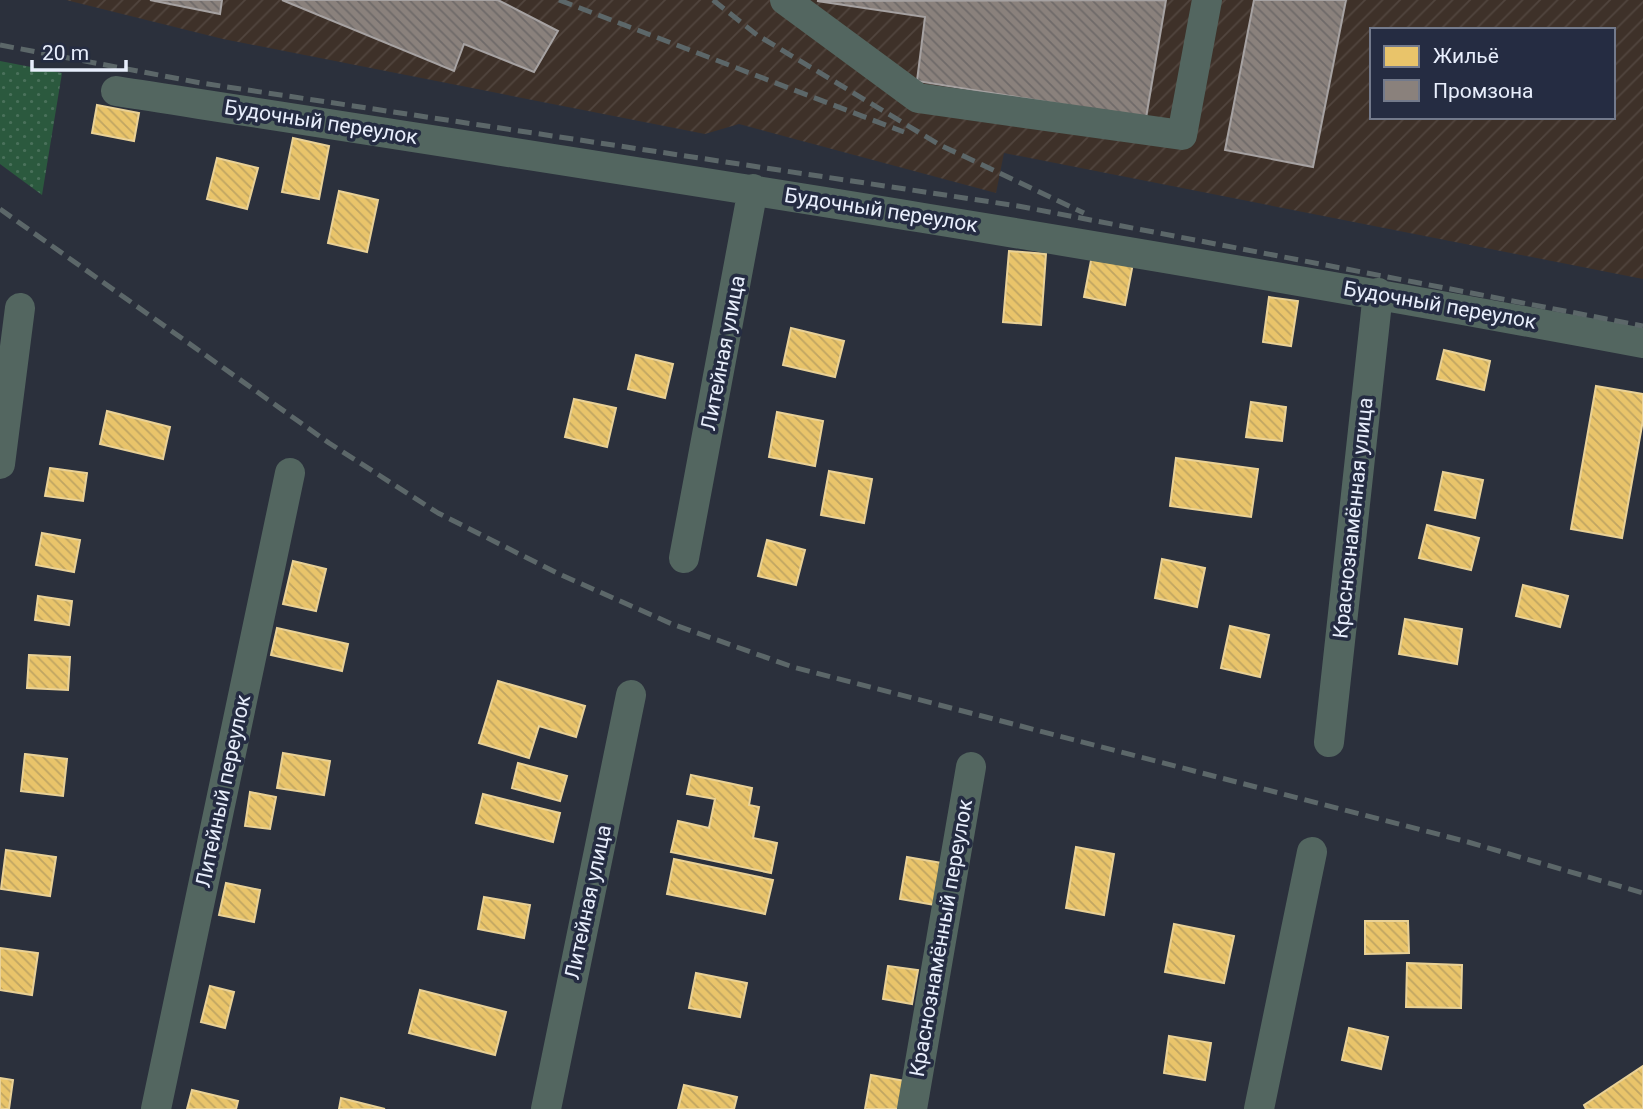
<svg xmlns="http://www.w3.org/2000/svg" width="1643" height="1109" viewBox="0 0 1643 1109" font-family="Roboto,sans-serif">
	<style>
		.industrial { fill: url(#industrial-furrows); fill-rule: evenodd }
		.grass { fill: url(#grass-dots) }
		.homes { fill: url(#homes-back-hatch); stroke: #e9d196; stroke-width: 2 }
		.industry { fill: url(#industry-back-hatch); stroke: #a6a2a2; stroke-width: 2 }
		.lines { fill: none; stroke-linecap: round; stroke-linejoin: round }
		.minor { stroke: #536660; stroke-width: 30 }
		.rail { stroke: #5c6769; stroke-width: 5; stroke-dasharray: 14 7; stroke-linecap: butt }
		.labels { text-anchor: middle; stroke-width: 7; stroke-linejoin: round; paint-order: stroke }
		.street-label { font-size: 21px; fill: #e8eefc; stroke: #252c42 }
	</style>
	<defs>
		<pattern id="industrial-furrows" width="10" height="10" patternUnits="userSpaceOnUse" patternTransform="scale(1.75)"><rect width="10" height="10" fill="#3e3129"/><path d="M-1 1l2-2M0 10L10 0M9 11l2-2" fill="none" stroke="#51453e"/></pattern>
		<pattern id="grass-dots" width="8" height="8" patternUnits="userSpaceOnUse" patternTransform="scale(1.75)"><rect width="8" height="8" fill="#2b593e"/><path d="M2 2h.1M6 6h.1" fill="none" stroke="#4a715b" stroke-width="1.8" stroke-linecap="round"/></pattern>
		<pattern id="homes-back-hatch" width="6" height="6" patternUnits="userSpaceOnUse" patternTransform="scale(1.75)"><rect width="6" height="6" fill="#e9c46a"/><path d="M-1 5l2 2M0 0l6 6M5-1l2 2" fill="none" stroke="#c0a562"/></pattern>
		<pattern id="industry-back-hatch" width="6" height="6" patternUnits="userSpaceOnUse" patternTransform="scale(1.75)"><rect width="6" height="6" fill="#8a817c"/><path d="M-1 5l2 2M0 0l6 6M5-1l2 2" fill="none" stroke="#6f6a69"/></pattern>
	</defs>
	<rect width="100%" height="100%" fill="#2b303c"/>
	<path class="industrial" d="M66,0H1643V279L1004,153L996,193L739,124L705,134L223,39ZM1372,30H1613V117H1372Z"/>
	<path class="grass" d="M0,61L62,73L42,195L0,164Z"/>
	<path class="homes" d="M97,105L139,113L134,141L92,133Z
		M293,138L329,146L319,199L282,192Z
		M217,158L258,168L247,209L207,199Z
		M339,191L378,200L367,252L328,243Z
		M1093,250L1134,258L1125,305L1084,297Z
		M1009,251L1046,254L1041,325L1003,322Z
		M1269,297L1298,301L1291,346L1263,342Z
		M791,328L844,341L835,377L783,365Z
		M1444,350L1490,361L1484,390L1437,379Z
		M636,355L673,364L665,398L628,389Z
		M1596,386L1643,394V420L1622,538L1571,529Z
		M574,399L616,408L607,447L565,437Z
		M1251,402L1286,407L1282,441L1246,437Z
		M107,411L170,427L163,459L100,444Z
		M777,412L823,421L815,466L769,457Z
		M1176,458L1258,469L1251,517L1170,506Z
		M50,468L87,473L83,501L45,496Z
		M829,471L872,479L864,523L821,515Z
		M1443,472L1483,480L1475,518L1435,510Z
		M1427,525L1479,538L1471,570L1419,558Z
		M42,533L80,540L74,572L36,565Z
		M767,540L805,550L796,585L758,576Z
		M1162,559L1205,568L1197,607L1155,598Z
		M293,561L326,569L316,611L283,604Z
		M1523,585L1568,596L1560,627L1516,616Z
		M38,596L72,601L69,625L35,620Z
		M1405,619L1462,629L1457,664L1399,654Z
		M1230,626L1269,635L1260,677L1221,668Z
		M277,628L348,644L342,671L271,655Z
		M29,655L70,657L68,690L27,688Z
		M498,681L585,706L576,737L539,726L529,758L479,743Z
		M283,753L330,761L324,795L277,788Z
		M25,754L67,759L63,796L21,791Z
		M518,763L567,776L560,801L512,788Z
		M691,775L752,788L749,805L759,807L753,838L777,843L771,873L671,852L678,821L709,828L715,799L687,794Z
		M250,792L276,797L270,829L245,826Z
		M483,794L560,813L553,842L476,823Z
		M1076,847L1114,854L1104,915L1066,908Z
		M6,850L56,857L50,896L1,889Z
		M907,857L948,864L941,906L900,899Z
		M674,859L773,880L765,914L667,894Z
		M226,883L260,890L254,922L219,915Z
		M484,897L530,905L524,938L478,929Z
		M1365,921H1408L1409,953L1365,954Z
		M1174,924L1234,936L1224,983L1165,972Z
		M0,948L38,953L32,995L0,990Z
		M1407,963L1462,965L1461,1008L1406,1007Z
		M888,966L918,970L912,1004L883,999Z
		M696,973L747,983L740,1017L689,1008Z
		M210,986L234,992L225,1028L201,1022Z
		M420,990L506,1012L495,1055L409,1033Z
		M1349,1028L1388,1037L1381,1069L1342,1060Z
		M1169,1036L1211,1043L1205,1080L1164,1073Z
		M1643,1066V1109H1586L1584,1105Z
		M871,1075L911,1082L906,1109H865Z
		M0,1078L13,1080L9,1109H0Z
		M684,1085L737,1097L734,1109H678Z
		M192,1090L238,1101L236,1109H187Z
		M341,1098L385,1109H339Z"/>
	<path class="industry" d="M150,0H222L220,14Z
		M282,0H498L558,31L534,72L464,44L454,71Z
		M1166,0L1146,118L917,81L925,17L817,1Z
		M1254,0H1346L1313,167L1225,150Z"/>
	<g class="lines">
		<path class="minor" d="M785,0L918,98L1182,135L1207,0
			M116,91C626,170 1136,248 1643,343
			M0,464L20,308
			M684,558L753,189
			M1329,742L1378,293
			M156,1109L290,473
			M546,1109L631,695
			M912,1109L971,767
			M1259,1109L1312,852"/>
		<path class="rail" d="M559,0L904,132
			M713,0L757,35L940,145L1084,213
			M0,45L201,83L1018,206L1643,326
			M0,209L329,443L438,513L559,574L672,624L793,667L1468,842L1643,893"/>
	</g>
	<g class="labels">
		<g class="street-label">
			<text transform="translate(321 122) rotate(9)" y="7">Будочный переулок</text>
			<text transform="translate(881 210) rotate(9)" y="7">Будочный переулок</text>
			<text transform="translate(1440 305) rotate(10)" y="7">Будочный переулок</text>
			<text transform="translate(723 353) rotate(-79)" y="7">Литейная улица</text>
			<text transform="translate(1353 518) rotate(-84)" y="7">Краснознамённая улица</text>
			<text transform="translate(223 791) rotate(-78)" y="7">Литейный переулок</text>
			<text transform="translate(588 902) rotate(-78)" y="7">Литейная улица</text>
			<text transform="translate(941 938) rotate(-80)" y="7">Краснознамённый переулок</text>
		</g>
	</g>
	<rect x="1370" y="28" width="245" height="91" fill="#252c42" stroke="#737a8c" stroke-width="2"/>
	<rect x="1384" y="46" width="35" height="21" fill="#e9c46a" stroke="#737a8c" stroke-width="2"/>
	<text x="1433" y="63" font-size="21" fill="#e8eefc">Жильё</text>
	<rect x="1384" y="80" width="35" height="21" fill="#8a817c" stroke="#737a8c" stroke-width="2"/>
	<text x="1433" y="98" font-size="21" fill="#e8eefc">Промзона</text>
	<path d="M32 60v10h94v-10" fill="none" stroke="#e8eefc" stroke-width="3.5"/>
	<text x="42" y="60" font-size="21" fill="#e8eefc" stroke="#252c42" stroke-width="5" paint-order="stroke">20 m</text>
</svg>
